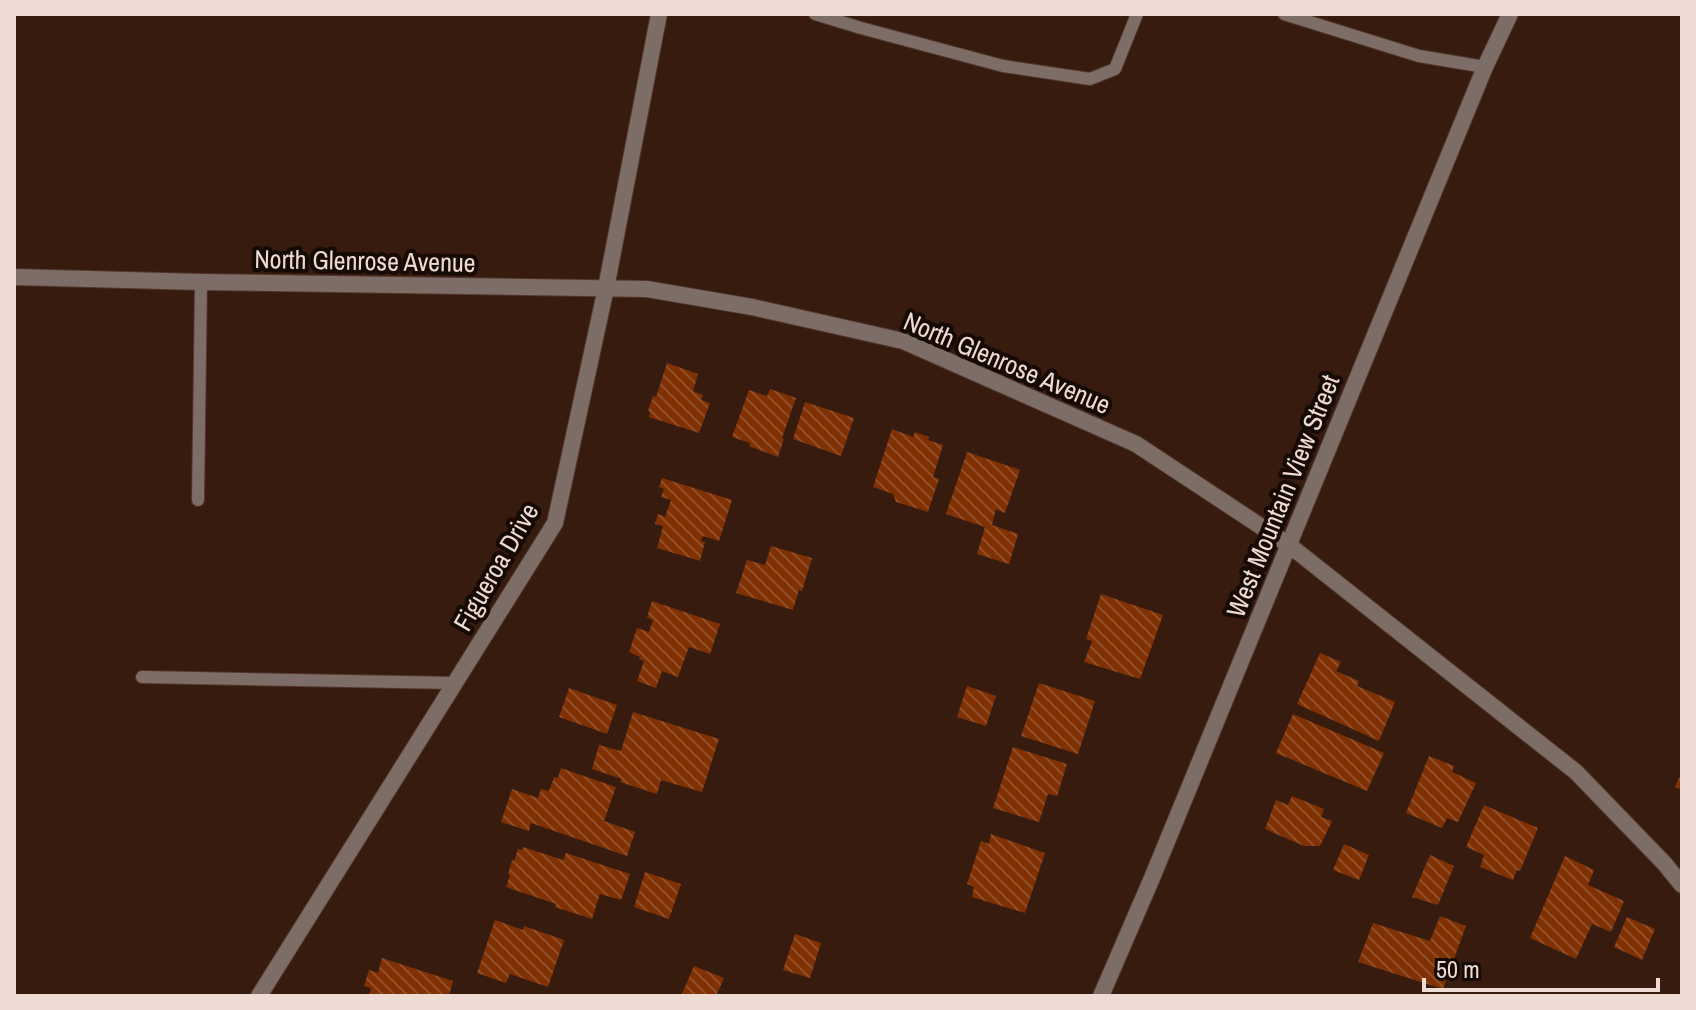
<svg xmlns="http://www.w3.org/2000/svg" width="1696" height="1010" viewBox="0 0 1696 1010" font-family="'Archivo Narrow',sans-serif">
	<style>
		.building { fill: url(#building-back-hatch) }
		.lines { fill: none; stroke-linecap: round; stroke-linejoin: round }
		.service-casing { stroke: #51362a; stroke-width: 14 }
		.minor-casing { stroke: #51362a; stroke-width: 18 }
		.tertiary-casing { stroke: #51362a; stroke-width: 18 }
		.service { stroke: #7c6d67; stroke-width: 12 }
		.minor { stroke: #7c6d67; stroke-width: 16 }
		.tertiary { stroke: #7c6d67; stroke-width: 16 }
		.labels { text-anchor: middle; stroke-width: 8; stroke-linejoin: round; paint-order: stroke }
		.street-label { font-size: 26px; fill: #eedbd3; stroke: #160a05 }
	</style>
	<defs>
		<pattern id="building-back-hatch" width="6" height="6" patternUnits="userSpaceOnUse" patternTransform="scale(2)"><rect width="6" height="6" fill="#803103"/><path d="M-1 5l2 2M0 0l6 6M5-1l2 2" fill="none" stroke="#924e27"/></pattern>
	</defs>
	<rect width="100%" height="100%" fill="#371b0f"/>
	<path class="building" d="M667,363L698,374L693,391L703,395L701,400L710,403L699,433L649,417L650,412L648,411L653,396L656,397Z
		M770,389L796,398L782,438L784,439L778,457L749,446L750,443L732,437L749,390L767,396Z
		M805,402L854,418L841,456L793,439Z
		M892,429L913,437L915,432L929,437L928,440L943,445L933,477L939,479L928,512L896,502L893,494L873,487Z
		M967,452L1020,470L1005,513L996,509L992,525L1018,534L1009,564L977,554L985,527L946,514Z
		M662,478L732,500L719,541L703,536L701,541L705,542L700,561L657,548L663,526L655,524L658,514L665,517L671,500L661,497L664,489L659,487Z
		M771,546L812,558L802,591L799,590L793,610L736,593L747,560L765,565Z
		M1101,594L1163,615L1140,679L1084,662L1092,641L1086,639Z
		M652,601L720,624L710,654L689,647L678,677L662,671L656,688L637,681L644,661L639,659L640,657L629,652L637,628L649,632L653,620L647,617Z
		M1320,653L1341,662L1336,671L1359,681L1357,686L1395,702L1379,741L1297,704Z
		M1039,683L1095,701L1078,754L1021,736Z
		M967,686L996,696L986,726L957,717Z
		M569,688L617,705L607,734L559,717Z
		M633,712L719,739L702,792L661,780L657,794L620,782L622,779L592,769L599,745L621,751Z
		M1293,714L1384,753L1367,791L1276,753Z
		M1013,747L1067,764L1057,796L1048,794L1039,822L993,808Z
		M1429,756L1454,766L1452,772L1476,783L1458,822L1447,818L1442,828L1406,813Z
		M561,768L616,787L604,821L635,832L627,856L531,823L529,831L501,822L512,789L538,798L541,789L549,791L554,777L558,778Z
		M1682,772V790L1675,787Z
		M1292,796L1324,809L1321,817L1332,821L1320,846H1304L1265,829L1276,800L1288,805Z
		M1484,805L1538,828L1520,871L1517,870L1513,880L1480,867L1484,855L1466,847Z
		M991,834L1045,853L1025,913L972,897L974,887L967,884L981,841L989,844Z
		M1344,844L1369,855L1359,880L1333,870Z
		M523,847L563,860L566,853L630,874L621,900L600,894L592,919L555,907L556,904L506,887L510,875L508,874L512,860L514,861L518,849L522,850Z
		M1430,855L1454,866L1438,905L1412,897Z
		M1565,856L1594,870L1588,885L1624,901L1611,932L1592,924L1576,959L1530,938Z
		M645,872L681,884L669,919L634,907Z
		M1440,916L1466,926L1443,989L1358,962L1373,923L1430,941Z
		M1627,917L1655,929L1642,960L1614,947Z
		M495,920L523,930L524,926L564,940L548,987L510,974L506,983L477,973Z
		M795,934L821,943L810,978L783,970Z
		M382,958L453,981L449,996H369L371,988L364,986L369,970L378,973Z
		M694,966L724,978L716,996H681Z"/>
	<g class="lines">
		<g class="service-casing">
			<path id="service" d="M815,14L861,28L1003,66L1090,79L1115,69L1137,14
				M1284,14L1419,56L1485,67
				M198,500L201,282
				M142,677L454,683"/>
		</g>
		<g class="minor-casing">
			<path id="minor" d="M14,277L201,282L647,289L752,307L903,341L1136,444L1289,545L1576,772L1664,863L1682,885
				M1101,996L1152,878L1485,67L1510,14"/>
		</g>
		<g class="tertiary-casing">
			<path id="tertiary" d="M259,996L555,523L606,288L659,14"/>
		</g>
		<use href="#service" class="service"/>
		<use href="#minor" class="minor"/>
		<use href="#tertiary" class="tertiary"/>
	</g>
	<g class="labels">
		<g class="street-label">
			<text transform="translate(365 261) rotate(1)" y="9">North Glenrose Avenue</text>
			<text transform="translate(1007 363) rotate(23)" y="9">North Glenrose Avenue</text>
			<text transform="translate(1283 496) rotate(-68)" y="9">West Mountain View Street</text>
			<text transform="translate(496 567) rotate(-60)" y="9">Figueroa Drive</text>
		</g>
	</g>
	<rect width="1696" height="1010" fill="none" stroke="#eedbd3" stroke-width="32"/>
	<path d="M1424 978v12h234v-12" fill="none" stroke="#eedbd3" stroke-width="4"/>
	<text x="1436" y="978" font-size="24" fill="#eedbd3" stroke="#160a05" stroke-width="6" paint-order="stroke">50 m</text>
</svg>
